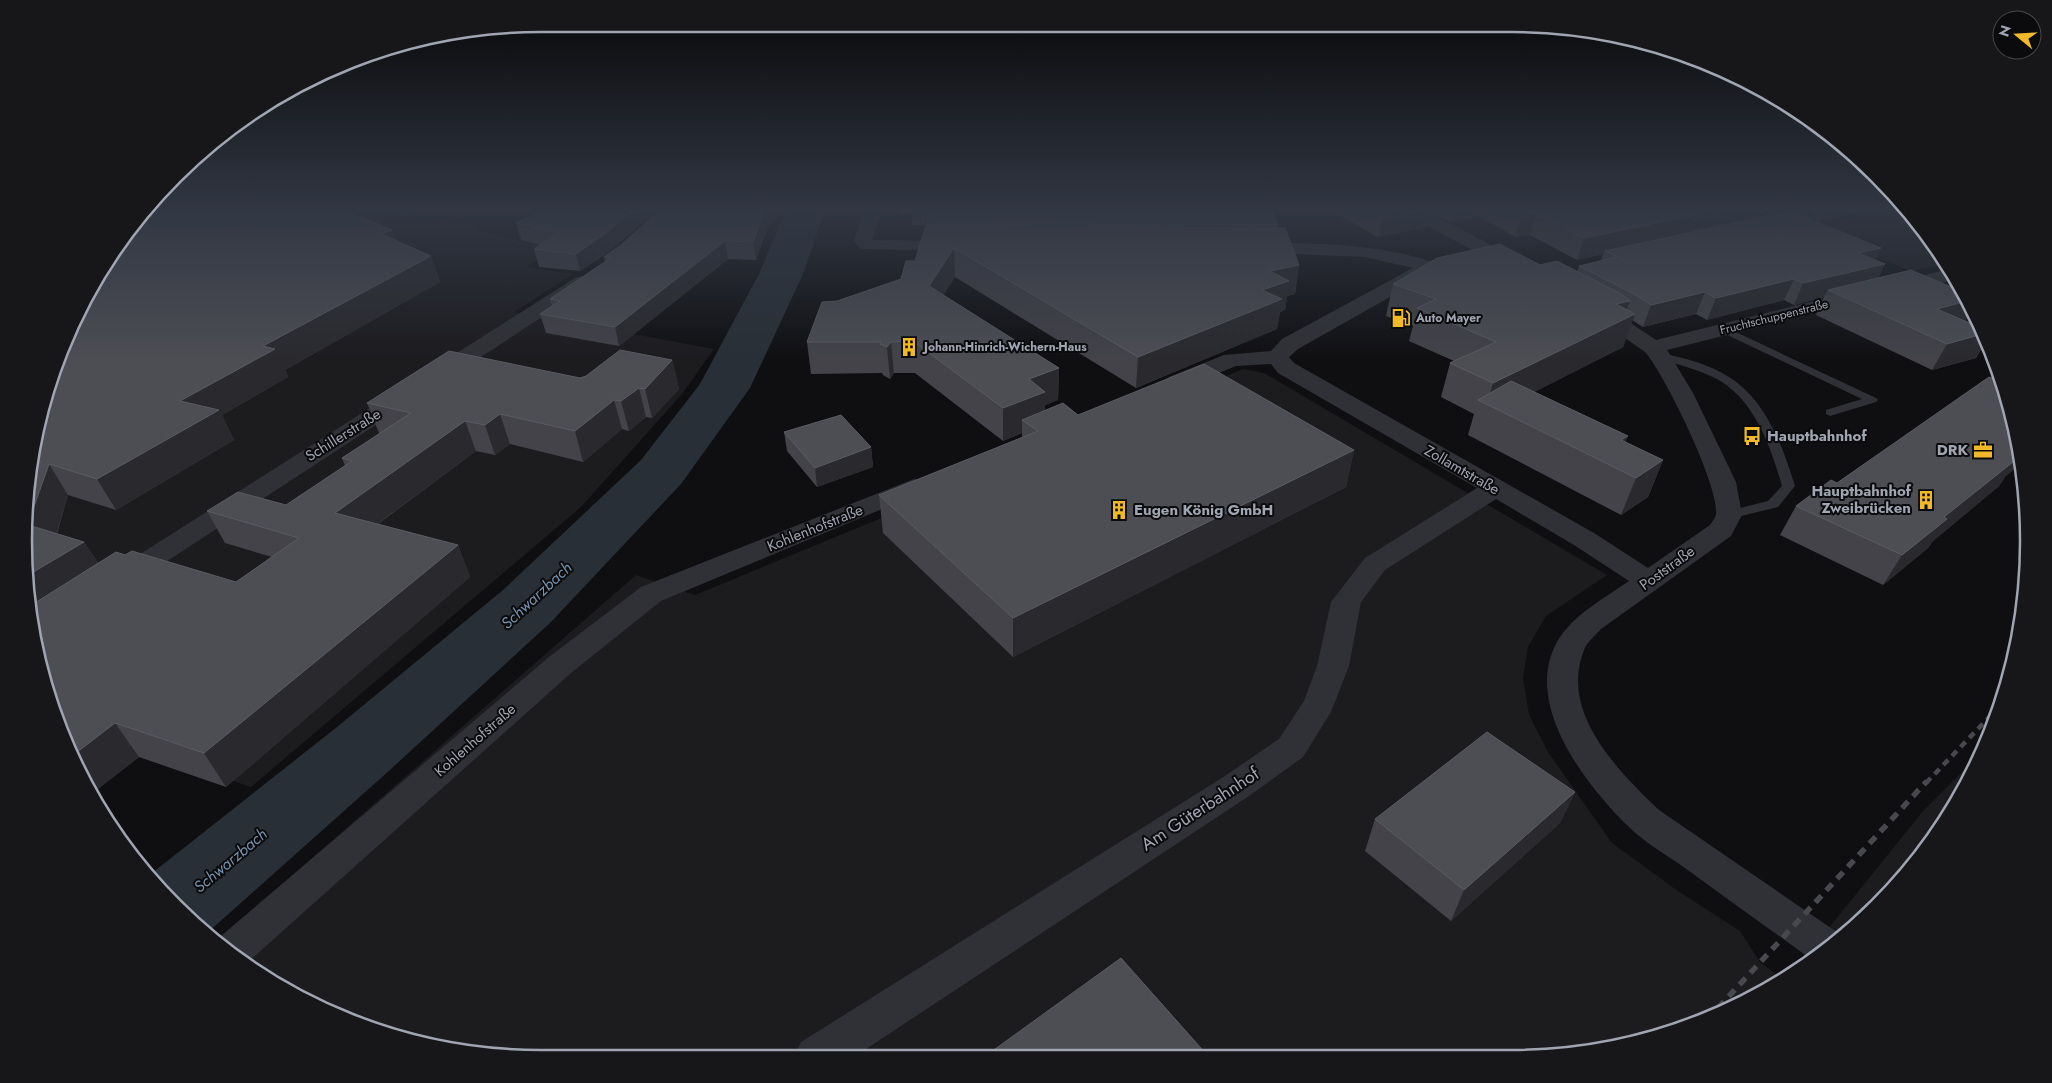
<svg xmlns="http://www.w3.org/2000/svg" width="2052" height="1083" viewBox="0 0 2052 1083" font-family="Jost,sans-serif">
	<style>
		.built { fill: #1c1b1e }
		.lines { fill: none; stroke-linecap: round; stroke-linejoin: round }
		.river { fill: #282f36; fill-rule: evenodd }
		.service { fill: #303136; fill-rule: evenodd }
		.minor { fill: #303136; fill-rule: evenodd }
		.rail-far1 { stroke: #47494f; stroke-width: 4.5; stroke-dasharray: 7 5.5; stroke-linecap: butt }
		.rail { stroke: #47494f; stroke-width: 5.5; stroke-dasharray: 9 7; stroke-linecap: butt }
		.wall { fill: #434349 }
		.shaded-wall { fill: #2a2a2e }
		.building { fill: #4d4e54; stroke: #5a5c63 }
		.labels { text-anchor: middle; stroke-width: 4; stroke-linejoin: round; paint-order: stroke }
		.far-street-label { font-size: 12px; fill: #a0a5b2; stroke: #0b0a0c }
		.far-poi-label { font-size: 12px; font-weight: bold; fill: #a0a5b2; stroke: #0b0a0c; text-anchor: start }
		.street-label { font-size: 15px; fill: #a0a5b2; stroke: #0b0a0c }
		.poi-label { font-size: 15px; font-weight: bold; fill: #a0a5b2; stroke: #0b0a0c; text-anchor: start }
		.water-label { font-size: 16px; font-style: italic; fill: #7691ae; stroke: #0b0a0c }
		.near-street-label { font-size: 18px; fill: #a0a5b2; stroke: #0b0a0c }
		.rim { fill: none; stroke: #a0a5b2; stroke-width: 2.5 }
	</style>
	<rect width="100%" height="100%" fill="#0f0f11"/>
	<path class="built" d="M145,210H375L482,226L475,230L553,249L526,267L573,274L514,312L714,349L682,394L581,507L251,787L56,720L25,507L41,408L63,343L111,254Z
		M1885,210H1907L1945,264L1911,271L1802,229Z
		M1243,369L1264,373L1607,575L1546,616L1528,647L1523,678L1529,715L1548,752L1612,843L1678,891L1740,931L1760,962L1784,980L1708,1020L1578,1055L508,1058L408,1042L312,1006L226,952L216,942L636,575L695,595Z
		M1981,753L1975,771L1900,883L1798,972L1790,976L1923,811Z"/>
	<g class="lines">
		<path class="river" d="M786,210H825L803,274L750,388L681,484L551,622L391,769L206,934L147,877L337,727L503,590L641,460L700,384L759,274Z"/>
		<path class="service" d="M1725,327L1876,398L1878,400L1876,402L1830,416L1826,414V410L1862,399L1721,332V328Z
			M1661,353C1684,358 1709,364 1729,377C1766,400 1783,447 1795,486L1778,507L1729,519L1724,518L1722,515L1724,512L1768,501L1782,486C1771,448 1756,404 1722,382C1702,370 1679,365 1657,358V354Z"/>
		<path class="minor" d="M864,210H882L872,240L958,241L964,242L967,246L964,250L958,251L861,249L854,241Z
			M1403,210H1425L1523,262L1525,266L1523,270H1509L1406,214Z
			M1824,210H1857L1854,214L1771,232L1765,231L1762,227L1765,223Z
			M1256,243C1318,243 1376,243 1436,263L1438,267L1436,271L1298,349L1289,357L1294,363L1594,533L1648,568L1710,525C1712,522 1715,518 1716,515C1720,487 1664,373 1645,352L1591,314L1588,310L1591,306L1598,304L1605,306L1656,340L1855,291L1862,293L1865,297L1862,301L1667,350L1693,393L1736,482L1742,515L1731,536L1601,629C1595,636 1587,642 1584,650C1559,712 1618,771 1659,810L1841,935L1812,960C1771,930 1730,901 1689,871C1670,857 1648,845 1631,829C1589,789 1526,710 1554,648C1568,617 1602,600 1629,581L1574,545L1496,499L1385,570L1361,602L1349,666L1331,712L1303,757L1249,796L854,1057H794L801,1042L1225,776L1279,739L1304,701L1317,666L1331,602L1365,558L1477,488L1278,373L1271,364L1236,366L1185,387L1177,389L1169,387L1166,382L1169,377L1224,355L1271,351L1282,339L1413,268L1365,257L1250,252L1247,248L1250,244Z
			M1949,269L1956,279L1895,294L1888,292L1885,288L1888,284Z
			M582,276L589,278L592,282L589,286L446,380L438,382L430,380L427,375L430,370L575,278Z
			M403,390L411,392L414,397L411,402L132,584L122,587L112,584L108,578L112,572L395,392Z
			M914,479L923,482L927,487L923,492L661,601L571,673L246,964L226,952L215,941L549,657L641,587Z"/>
		<path class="rail-far1" d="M1926,783L1999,707"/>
		<path class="rail" d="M1707,1020L1927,781"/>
	</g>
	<path class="wall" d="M385,210H421L409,216Z
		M543,210L609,252L580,271L539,267L534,249L540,245L521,240L516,223Z
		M900,210H1272L1278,225L1277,228L1299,265L1295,294L1287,296L1285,310L1280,312L1277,329L1136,388L955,277L943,295L1059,368L1058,400L1045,405V411L1354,450L1346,487L1013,657L883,533L879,495L1022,438V433L1003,441L915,373H894L890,379L883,375L882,373L811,374L807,342L837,301L901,279L915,261L926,225H912V214H900Z
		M1329,210H1763L1760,218L1881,248L1875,260L1885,264L1878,278L1965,321L1979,327L1986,341L1976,358L1932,370L1816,315L1824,297L1794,305L1784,300L1707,320L1696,314L1643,327L1632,320L1623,347L1534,392L1626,442L1663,460L1648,497L1621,515L1468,435L1474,414L1441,397L1450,363L1454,361L1409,341L1413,326L1386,316L1393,284L1540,265L1577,272L1579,266L1601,261L1603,254L1577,260L1530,235L1516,237L1478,216L1451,222L1430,211L1426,227L1378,237Z
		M767,229L756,260L728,259L619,346L546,333L540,314L552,306L550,299L605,262L604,257L621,245Z
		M396,241L431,256L440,282L285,370L288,377L222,415L234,440L116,510L68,495L57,534L84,542L98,563L125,555L236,582L272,557L225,543L207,511L286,505L345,466L342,458L380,433H379L367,403L580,378L672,360L679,389L652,418L646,417L629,431L622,429L583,462L510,444L495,455L476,451L378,524L458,545L470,577L226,787L139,757L94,792L91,791L63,740L41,408Z
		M784,432L871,447L873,467L817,487L787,451Z
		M2005,477L1999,486L1933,541L1928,548L1883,585L1780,535L1796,506L1837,483Z
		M1575,792L1560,823L1451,921L1365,851L1375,819Z"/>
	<path class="shaded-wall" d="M408,210H421L409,216Z
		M634,210H657L609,252L580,271L576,254Z
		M766,210H781L767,229L756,260L753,242L764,212Z
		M1409,210H1430L1426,227L1378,237L1383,215Z
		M1454,210H1479L1478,216L1451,222Z
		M1719,210H1763L1759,222L1605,251L1603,254L1577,260L1584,238Z
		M1536,213L1530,235L1516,237L1522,215Z
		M392,230L402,256L381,234Z
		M725,241L728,259L619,346L615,327Z
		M954,248L955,277L930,316L929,286Z
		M1881,248L1871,267L1885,264L1875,285L1828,290L1824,297L1794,305L1803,283L1858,253Z
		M431,256L440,282L285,370L288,377L222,415L234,440L116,510L97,479L180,401L263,346Z
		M1299,265L1295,294L1287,296L1285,310L1280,312L1277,329L1136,388L1138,357L1262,290L1270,271Z
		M1794,279L1784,300L1707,320L1716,298Z
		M1705,292L1696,314L1643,327L1651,305Z
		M1630,301L1623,320L1635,314L1623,347L1499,410L1487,404L1493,383L1616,304Z
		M1967,301L1971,310L1964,324L1937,309Z
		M1982,334L1986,341L1976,358L1932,370L1947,344Z
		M891,342L894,373L890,379L887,347Z
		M672,360L679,389L652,418L645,389Z
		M1059,368L1058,400L1045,405V424L1022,420V433L1003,441V408L1029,379Z
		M639,388L646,417L629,431L621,401Z
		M614,400L622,429L583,462L575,431Z
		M500,414L510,444L495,455L485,425Z
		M465,421L476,451L350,544L335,513Z
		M1628,436L1616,468L1621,440Z
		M871,447L873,467L817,487L815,468Z
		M1354,450L1346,487L1013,657V618Z
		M2019,453L2021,464L2005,477L1999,486L1933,541L1928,548L1883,585L1902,555L1944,517Z
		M1663,460L1648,497L1621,515L1636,478Z
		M49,464L68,495L52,549L25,528V521Z
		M84,542L105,574L32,620L25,577Z
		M458,545L470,577L226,787L204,753Z
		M115,723L139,757L94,792L87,784L72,756Z
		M1575,792L1560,823L1451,921L1464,890Z"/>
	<path class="building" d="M145,210H345L392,230L381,234L431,256L263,346L275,349L180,401L219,410L97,479L49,464L30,518L25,521V507L41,408L63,343L111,254Z
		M543,210H634L605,234L576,254L534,249L558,232L516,223Z
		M660,210H766L764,212L753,242L725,241L615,327L540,314L560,301L550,299L612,257H604L621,245Z
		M930,210H1272L1278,225L931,224L932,220H927Z
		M1373,210H1409L1383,215Z
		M1512,210H1719L1584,238L1536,213L1522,215Z
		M1790,211L1881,248L1858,253L1885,264L1803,283L1794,279L1716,298L1705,292L1651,305L1634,294L1579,266L1617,257L1605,251Z
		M926,225L1285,228L1299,265L1270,271L1289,281L1262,290L1282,299L1138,357L954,248L929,286L1059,368L1029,379L1045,392L1003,408L913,341L891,342L887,347L880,344L881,342H807L822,302L837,301L901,279L906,261H915Z
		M1500,244L1540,265L1557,261L1621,294L1630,301L1616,304L1635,314L1493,383L1450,363L1496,342L1417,308L1436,299L1393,284L1437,258Z
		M1911,270L1963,292L1967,301L1937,309L1979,327L1982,334L1947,344L1828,290Z
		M620,350L672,360L645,389L639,388L621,401L614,400L575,431L500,414L485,425L465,421L335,513L458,545L204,753L115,723L72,756L63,740L41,675L30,606L116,552L125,555L132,551L236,582L299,538L207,511L238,492L286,505L352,461L342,458L411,413L367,403L449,351L580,378L586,376Z
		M1204,364L1354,450L1013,618L879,495L1038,431L1022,420L1063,403L1078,415Z
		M1989,377L2002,382L2019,453L2014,456L2018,458L1944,517L1947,519L1902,555L1796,506L1831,480L1837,483Z
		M1511,381L1628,436L1621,440L1663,460L1636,478L1478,400Z
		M841,415L871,447L815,468L784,432Z
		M25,524L84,542L25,577Z
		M1487,732L1575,792L1464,890L1375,819Z
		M1121,958L1208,1056L984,1057Z"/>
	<linearGradient id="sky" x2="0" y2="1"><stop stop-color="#080809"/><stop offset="0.58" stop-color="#313743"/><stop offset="1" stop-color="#313743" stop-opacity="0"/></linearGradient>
	<rect width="2052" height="362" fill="url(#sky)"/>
	<defs>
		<g id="fuel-bare" transform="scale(1.5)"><path d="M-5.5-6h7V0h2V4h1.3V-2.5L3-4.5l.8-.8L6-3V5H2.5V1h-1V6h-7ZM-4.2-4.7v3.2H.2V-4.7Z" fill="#f1b827" stroke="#0b0a0c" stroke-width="2.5" paint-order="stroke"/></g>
		<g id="building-bare" transform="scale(1.5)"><path d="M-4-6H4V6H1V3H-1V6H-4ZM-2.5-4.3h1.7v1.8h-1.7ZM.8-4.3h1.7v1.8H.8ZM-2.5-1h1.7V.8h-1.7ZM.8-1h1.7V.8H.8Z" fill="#f1b827" stroke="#0b0a0c" stroke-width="2.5" paint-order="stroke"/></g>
		<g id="bus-bare" transform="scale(1.5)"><path d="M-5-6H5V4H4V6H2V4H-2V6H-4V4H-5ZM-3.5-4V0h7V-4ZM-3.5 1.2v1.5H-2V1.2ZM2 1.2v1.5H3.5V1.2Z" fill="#f1b827" stroke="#0b0a0c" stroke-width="2.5" paint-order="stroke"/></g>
		<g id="office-bare" transform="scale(1.5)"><path d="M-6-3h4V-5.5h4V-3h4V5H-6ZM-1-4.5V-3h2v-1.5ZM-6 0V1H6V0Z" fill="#f1b827" stroke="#0b0a0c" stroke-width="2.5" paint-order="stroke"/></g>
	</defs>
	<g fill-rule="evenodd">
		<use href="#fuel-bare" x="1401" y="318"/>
		<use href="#building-bare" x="909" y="347"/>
		<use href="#bus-bare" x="1752" y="436"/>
		<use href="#office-bare" x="1983" y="450"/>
		<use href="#building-bare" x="1926" y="500"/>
		<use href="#building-bare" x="1119" y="510"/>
	</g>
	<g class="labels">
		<g class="far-street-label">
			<text transform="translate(1774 317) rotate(-14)" y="4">Fruchtschuppenstraße</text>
		</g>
		<g class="far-poi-label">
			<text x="1416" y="322">Auto Mayer</text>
			<text x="924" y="351">Johann-Hinrich-Wichern-Haus</text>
		</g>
		<g class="street-label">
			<text transform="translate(343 435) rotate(-32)" y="5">Schillerstraße</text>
			<text transform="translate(1462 470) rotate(30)" y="5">Zollamtstraße</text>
			<text transform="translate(815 528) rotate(-22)" y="5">Kohlenhofstraße</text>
			<text transform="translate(1667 568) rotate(-36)" y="5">Poststraße</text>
			<text transform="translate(475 740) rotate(-41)" y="5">Kohlenhofstraße</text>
		</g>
		<g class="poi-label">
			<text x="1767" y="441">Hauptbahnhof</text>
			<text x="1968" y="455" text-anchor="end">DRK</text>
			<text x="1911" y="496" text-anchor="end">Hauptbahnhof<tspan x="1911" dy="17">Zweibrücken</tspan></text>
			<text x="1134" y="515">Eugen König GmbH</text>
		</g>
		<g class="water-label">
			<text transform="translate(536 595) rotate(-43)" y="6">Schwarzbach</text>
			<text transform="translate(230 860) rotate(-40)" y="6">Schwarzbach</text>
		</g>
		<g class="near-street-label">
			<text transform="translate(1200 809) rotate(-33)" y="6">Am Güterbahnhof</text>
		</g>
	</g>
	<path d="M0 0H2052V1083H0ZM541 32H1511A509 509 0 0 1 2020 541V541A509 509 0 0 1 1511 1050H541A509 509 0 0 1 32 541V541A509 509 0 0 1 541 32Z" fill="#171619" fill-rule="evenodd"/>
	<path class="rim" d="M541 32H1511A509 509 0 0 1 2020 541V541A509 509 0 0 1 1511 1050H541A509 509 0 0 1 32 541V541A509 509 0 0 1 541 32Z"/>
	<g transform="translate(2017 35) rotate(288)"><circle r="24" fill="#0b0a0c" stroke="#47484e"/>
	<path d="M0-4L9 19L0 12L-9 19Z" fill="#f1b827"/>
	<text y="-8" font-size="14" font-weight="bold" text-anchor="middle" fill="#a0a5b2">N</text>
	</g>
</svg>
